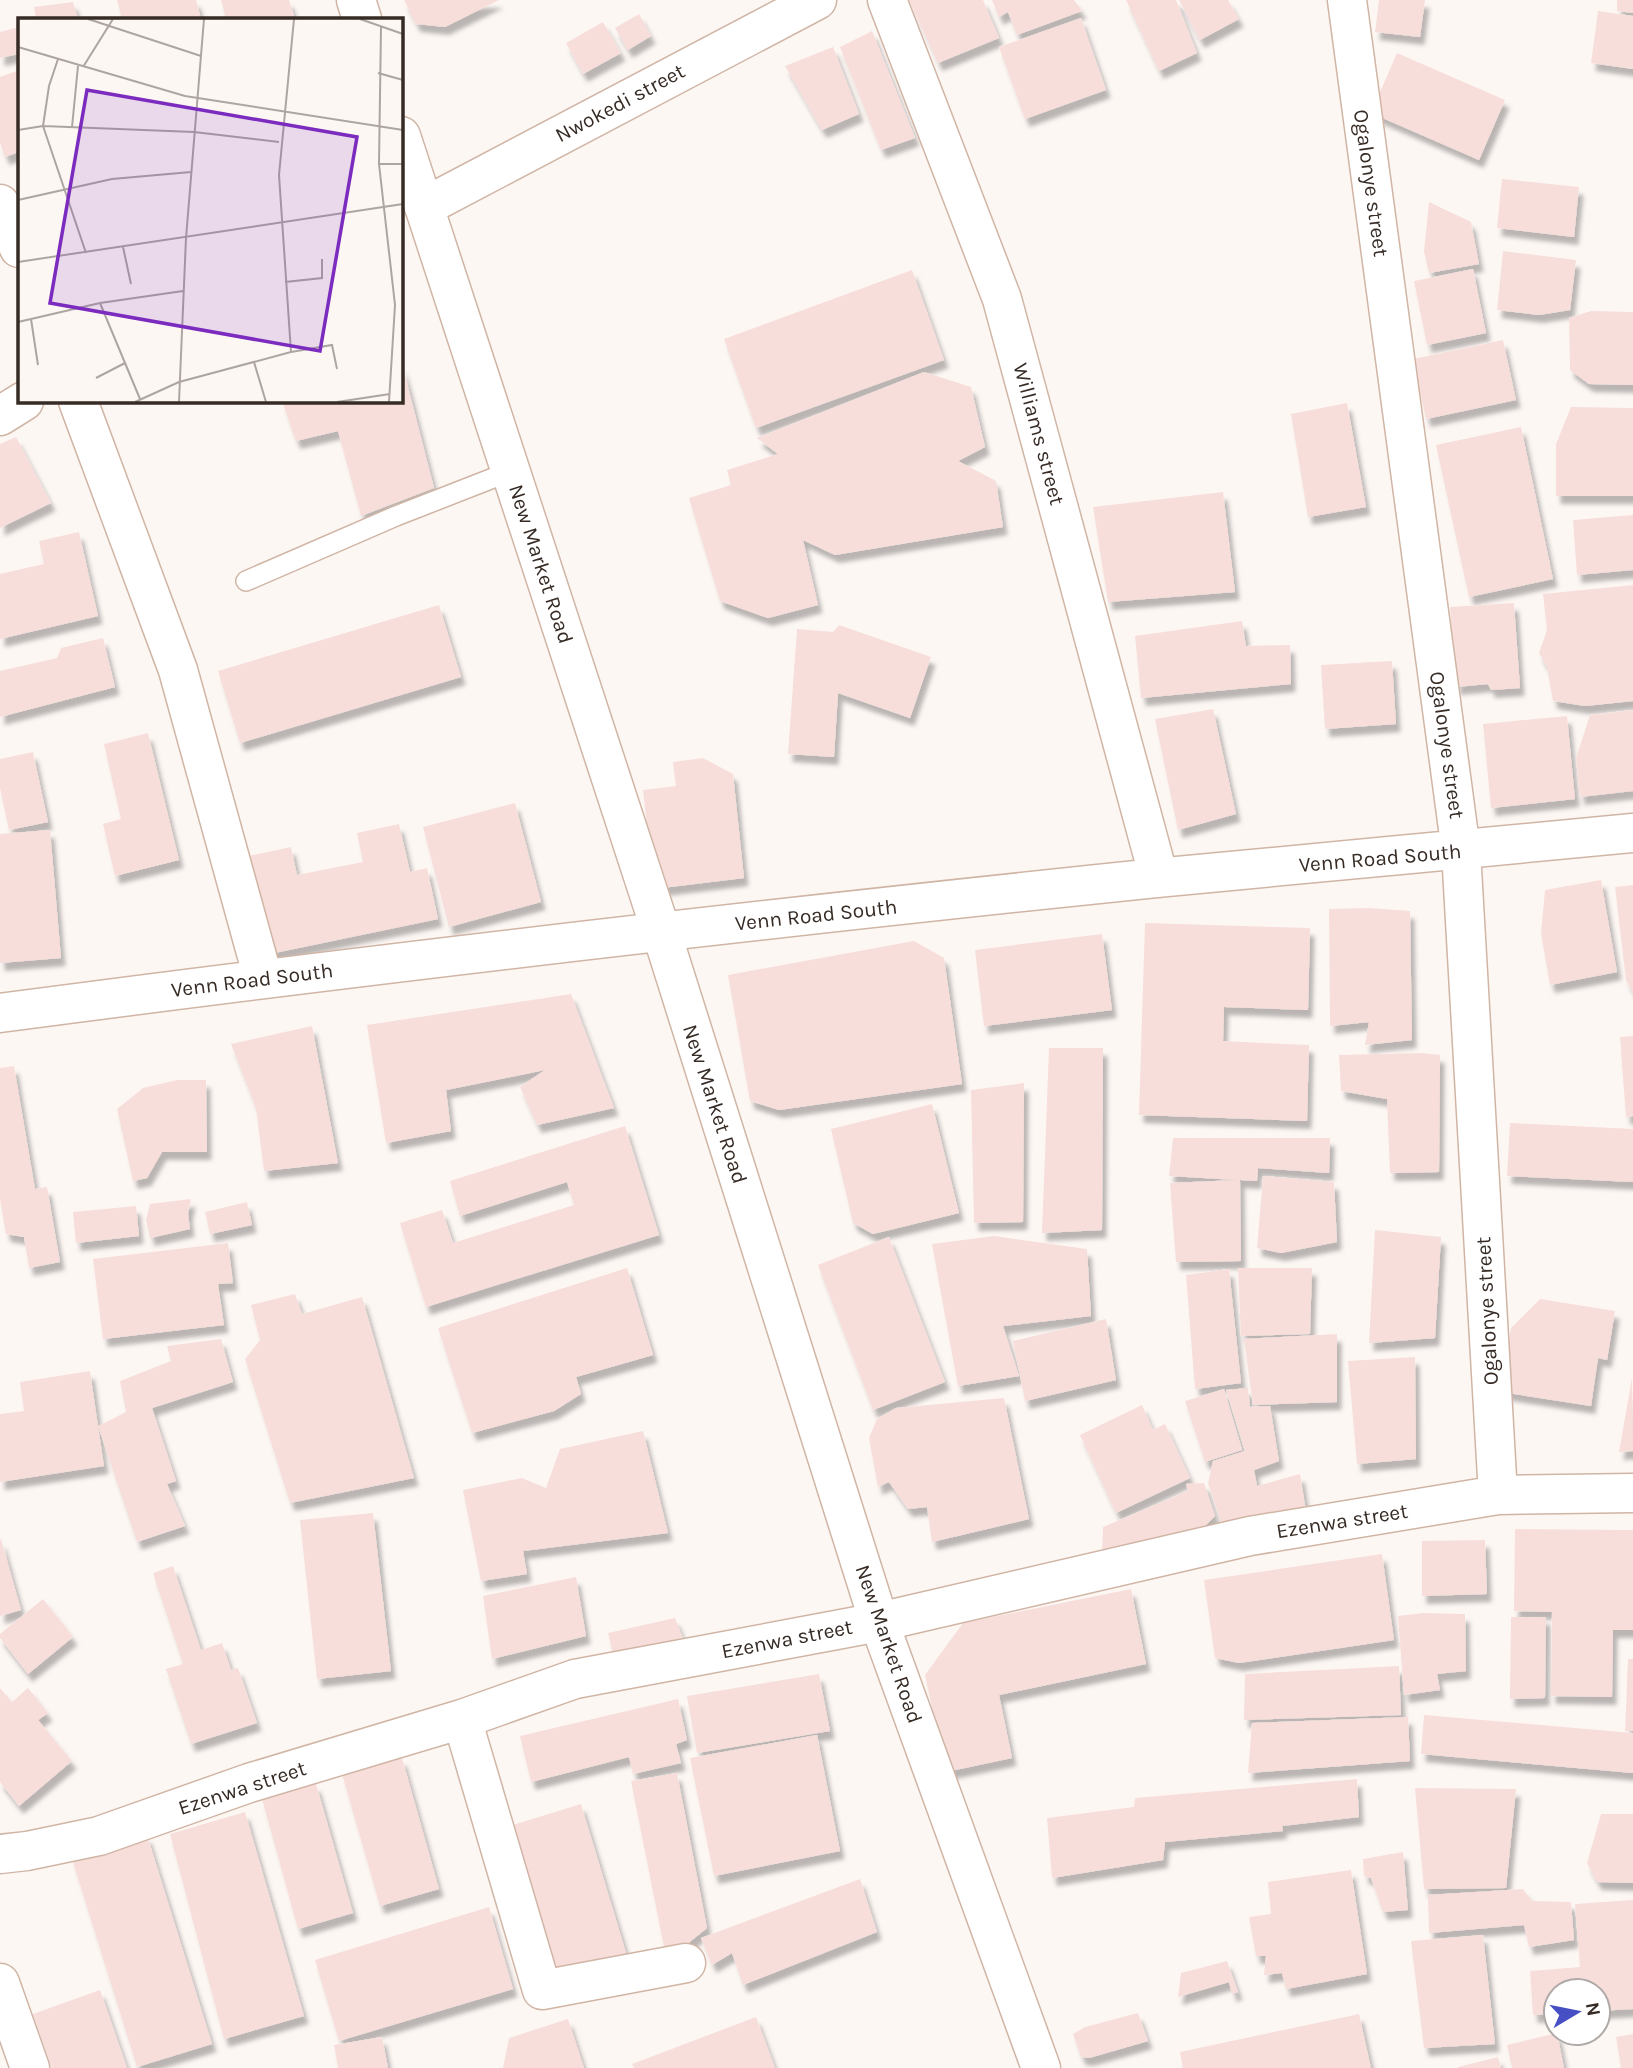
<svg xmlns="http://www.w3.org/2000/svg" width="1633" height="2068" viewBox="0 0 1633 2068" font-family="Karla,sans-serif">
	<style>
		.building { fill: #f7dedb; filter: url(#shadow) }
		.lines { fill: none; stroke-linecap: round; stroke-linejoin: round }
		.service-casing { stroke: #d0b5a5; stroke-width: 22 }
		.minor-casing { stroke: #d0b5a5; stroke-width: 41 }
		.tertiary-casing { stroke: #d0b5a5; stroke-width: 41 }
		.service { stroke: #fff; stroke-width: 19 }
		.minor { stroke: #fff; stroke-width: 38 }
		.tertiary { stroke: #fff; stroke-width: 38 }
		.labels { text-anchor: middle; stroke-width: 5; stroke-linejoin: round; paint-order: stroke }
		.street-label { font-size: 21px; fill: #362b25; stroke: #fff }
		.inset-road { fill: none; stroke: #ada5a1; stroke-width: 2 }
		.view { fill: #7b2cbf; fill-opacity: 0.15; stroke: #7b2cbf; stroke-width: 3.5 }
		.inset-edge { fill: none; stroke: #362b25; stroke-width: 3.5 }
	</style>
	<defs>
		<filter id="shadow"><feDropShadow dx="4.5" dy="8" stdDeviation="2" flood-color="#0004"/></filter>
	</defs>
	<rect width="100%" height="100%" fill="#fdf7f4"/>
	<path class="building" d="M117,0H196L201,19H122Z
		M221,0H289L295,19H226Z
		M404,0H499L445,27L416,24Z
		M909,0H983L999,38L938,63Z
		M992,0H1074L1082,11L1017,35L1008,12L999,17Z
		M1126,0H1176L1197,53L1159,71Z
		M1179,0H1228L1239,19L1200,40Z
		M1379,0H1425L1420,37L1375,32Z
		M1617,0H1633V13L1617,11Z
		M73,2L78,19H36L34,7Z
		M1598,11L1633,16V69L1591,63Z
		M639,14L651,36L628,50L615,28Z
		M1081,18L1106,90L1025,119L999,47Z
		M603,22L621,53L583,74L566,43Z
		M19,27V54L0,58V32Z
		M872,31L915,138L881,150L840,47Z
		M833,47L859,114L822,130L785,66Z
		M1397,53L1505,100L1479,160L1371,113Z
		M19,70V152L5,157L0,143V77Z
		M1502,179L1579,187L1574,237L1497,228Z
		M1429,202L1471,222L1479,264L1429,273L1424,251Z
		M1503,251L1576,260L1570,310L1539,315L1497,310Z
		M1473,269L1486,333L1427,345L1414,281Z
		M912,270L944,360L756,428L724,339Z
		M1591,311L1633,312V385L1589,384L1570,370L1569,318Z
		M1503,340L1516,400L1426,419L1413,359Z
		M402,364L434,488L361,516L338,431L296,441L282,401H401Z
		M924,372L971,387L985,447L958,461L996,481L1003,527L835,555L803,540L818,605L768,618L720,601L689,498L731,485L727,470L778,454L757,438Z
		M1347,403L1366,507L1308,517L1291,414Z
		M1571,407L1633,408V496H1556V444Z
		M1521,427L1553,579L1469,597L1436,445Z
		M16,437L51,503L0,528V444Z
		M1223,492L1235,592L1108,602L1093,507Z
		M1633,515V570L1577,575L1573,520Z
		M79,532L98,616L0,639V574L44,564L39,541Z
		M1633,585V701L1585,706L1553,701L1547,667L1539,653L1547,630L1543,594Z
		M1514,603L1520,688L1491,690L1488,684L1456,687L1450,607Z
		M439,605L461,677L240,743L218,671Z
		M1242,621L1246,646L1290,645L1291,684L1141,698L1135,636Z
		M839,625L931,657L910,718L838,693L834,757L788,754L797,629L833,632Z
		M103,638L115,687L0,717V671L57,658L61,648Z
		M1392,661L1396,724L1325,729L1321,665Z
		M1213,709L1236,814L1178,830L1155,719Z
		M1633,710V791L1580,797L1576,758L1590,715Z
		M1567,716L1575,799L1491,808L1483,724Z
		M148,733L179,860L115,876L103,824L121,819L104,744Z
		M33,752L48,822L9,830L0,788V759Z
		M703,758L733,774L744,878L654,889L643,790L676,786L673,762Z
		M515,803L541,902L449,927L423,827Z
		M399,824L410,872L427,868L438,919L265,955L244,857L291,847L297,875L363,862L357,833Z
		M50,830L61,958L0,963V834Z
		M1601,880L1617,972L1550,985L1541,933L1545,890Z
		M1633,885V993L1626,980L1615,887Z
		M1369,908L1410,911L1412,1040L1365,1045L1369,1022L1330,1026L1329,909Z
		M1145,923L1310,928L1308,1010L1224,1007L1223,1041L1309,1045L1307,1121L1139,1115Z
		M1102,934L1112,1010L984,1026L975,950Z
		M914,941L944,958L962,1084L779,1110L750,1101L728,975Z
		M571,994L614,1108L537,1125L520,1087L545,1070L446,1090L451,1131L386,1143L367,1025Z
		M312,1026L338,1163L264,1171L256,1108L231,1044Z
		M1633,1036V1116L1626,1117L1620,1037Z
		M1049,1048H1103L1102,1230L1042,1233Z
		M1421,1053L1440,1055L1439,1172L1390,1173L1387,1099L1341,1091L1339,1055Z
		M14,1066L35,1189L47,1187L60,1262L29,1268L24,1237L6,1234L0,1199V1068Z
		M177,1080H206L207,1152H162L147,1178L133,1181L117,1109L143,1088Z
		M1024,1083L1023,1222L974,1223L971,1090Z
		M932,1104L959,1213L873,1234L853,1223L831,1129Z
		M1510,1123L1633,1129V1182L1507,1176Z
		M625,1126L659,1235L426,1307L400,1223L442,1210L453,1243L574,1205L567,1182L460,1216L450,1181Z
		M1173,1138H1330L1329,1173L1258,1168L1257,1181L1240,1180L1241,1261L1176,1262L1170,1183L1237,1180L1169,1176Z
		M1263,1176L1334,1182L1337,1242L1281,1253L1257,1248Z
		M191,1199L188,1214L190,1229L150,1238L146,1220L150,1204Z
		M247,1202L252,1225L210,1234L205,1212Z
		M136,1206L139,1236L76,1243L73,1212Z
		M1375,1230L1441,1237L1435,1338L1369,1343Z
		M994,1236L1087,1249L1091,1316L1003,1326L1019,1376L958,1386L932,1244Z
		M889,1237L945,1382L873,1410L818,1265Z
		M228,1243L233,1283L218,1284L224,1325L103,1339L93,1259Z
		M627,1268L653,1355L576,1377L581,1394L554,1411L472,1433L438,1328Z
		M1238,1268H1312L1310,1334L1241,1336Z
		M1229,1269L1241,1383L1195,1389L1186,1275Z
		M295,1294L302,1314L362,1297L414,1478L290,1503L245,1359L260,1340L251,1305Z
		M1540,1299L1615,1311L1607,1360L1598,1358L1591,1406L1501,1392L1511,1328Z
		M1106,1319L1116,1380L1025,1401L1013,1341Z
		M1337,1334V1402L1253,1405L1244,1339Z
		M221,1339L233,1382L152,1408L176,1481L167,1484L185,1526L137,1542L98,1426L104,1466L0,1482V1414L24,1411L20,1382L90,1371L98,1426L126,1412L120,1381L171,1361L167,1346Z
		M1415,1357L1416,1459L1357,1464L1348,1361Z
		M1632,1378L1633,1451L1619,1452Z
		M1248,1388L1250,1407L1270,1406L1279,1461L1254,1470L1257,1486L1300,1474L1306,1511L1223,1528L1208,1483L1213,1461L1245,1451L1226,1390Z
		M1224,1389L1242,1450L1205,1462L1185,1401Z
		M1004,1398L1029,1519L932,1542L927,1507L908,1509L889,1482L878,1487L869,1438L877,1419L896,1408Z
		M1142,1405L1153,1430L1165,1424L1190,1478L1116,1513L1080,1435Z
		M643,1431L668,1533L523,1551L527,1574L481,1581L463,1490L522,1478L546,1488L560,1449Z
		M1204,1483L1215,1516L1196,1535L1102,1557L1103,1527L1188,1491L1186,1484Z
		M373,1513L391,1671L317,1679L300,1520Z
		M1515,1529L1633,1530V1630H1613L1612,1697L1551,1696L1552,1612L1514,1611Z
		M1,1539L21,1610L0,1616V1540Z
		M1485,1540L1487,1594L1422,1596V1541Z
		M1382,1554L1394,1640L1239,1663L1215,1658L1204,1580Z
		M173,1566L201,1650L222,1643L231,1670L238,1668L257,1723L191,1744L166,1669L183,1664L153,1573Z
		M576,1577L586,1636L492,1659L483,1596Z
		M1131,1589L1146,1664L999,1695L1012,1758L946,1772L925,1675L963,1623Z
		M43,1599L73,1637L28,1674L0,1638V1634Z
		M1423,1613L1465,1614L1466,1671L1437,1674L1440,1690L1404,1695L1398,1616Z
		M1511,1617H1546L1545,1698L1510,1699Z
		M675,1618L685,1644L614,1659L608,1633Z
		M1628,1659H1633V1731H1625Z
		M1399,1666L1401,1715L1244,1720L1245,1674Z
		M819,1674L830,1731L697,1753L687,1696Z
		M0,1688L12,1702L28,1688L48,1713L38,1720L72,1761L19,1806L0,1782Z
		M678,1699L687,1740L676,1744L681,1763L633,1774L629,1757L531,1782L520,1736Z
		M1424,1715L1633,1733V1773L1421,1754Z
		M1408,1717L1410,1761L1248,1773L1252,1723Z
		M817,1735L840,1851L714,1876L690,1758Z
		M402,1758L439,1889L380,1906L342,1774Z
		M677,1773L707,1928L687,1944L664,1947L631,1781Z
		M1357,1779L1359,1817L1282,1826L1283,1831L1165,1842L1163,1860L1052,1878L1047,1818L1134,1807L1135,1798Z
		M316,1784L353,1913L298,1929L262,1799Z
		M1415,1788L1516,1789L1506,1888L1424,1889Z
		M581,1804L626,1953L547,1977L503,1828Z
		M245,1812L304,2016L224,2039L170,1834Z
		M1601,1814H1633V1883L1597,1882L1587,1863Z
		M147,1835L212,2044L137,2067L72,1859Z
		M1403,1852L1408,1910L1383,1912L1371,1878L1364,1876L1363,1859Z
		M1351,1870L1367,1974L1286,1989L1282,1973L1264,1975L1266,1956H1256L1249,1917L1271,1914L1268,1882Z
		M860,1879L877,1932L743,1985L732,1953L712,1965L701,1938Z
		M1523,1889L1532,1901L1571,1902L1574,1940L1529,1947L1524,1925L1429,1933L1428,1895Z
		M1633,1900V2009L1598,2011V1991H1556V2014L1533,2015L1530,1971L1580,1967L1575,1904Z
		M489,1907L513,1989L339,2041L315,1960Z
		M1483,1935L1495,2044L1424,2048L1411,1941Z
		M1227,1961L1238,1992L1232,1994L1229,1982L1178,1997L1181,1973Z
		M100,1990L127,2068H52L33,2014Z
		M1138,2013L1148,2041L1089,2058L1081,2057L1073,2034L1085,2027Z
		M1359,2014L1371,2068H1183L1180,2052Z
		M756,2017L775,2068H634L632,2064Z
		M568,2019L584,2068H503L509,2038Z
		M1557,2033L1564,2068H1512L1507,2045Z
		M1633,2034V2068H1621L1616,2037Z
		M382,2037L388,2068H338L334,2045Z
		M1498,2057L1501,2068H1458V2067Z"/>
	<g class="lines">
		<g class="service-casing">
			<path id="service" d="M246,581L396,516L511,471"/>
		</g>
		<g class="minor-casing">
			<path id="minor" d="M887,0L1002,299L1159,878
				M1347,0L1461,851L1498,1495
				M0,204L19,248
				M424,207L817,0
				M78,401L178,670L263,978
				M0,416L24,401
				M0,1013C385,962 770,918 1156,878C1315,862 1474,849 1633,833
				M462,1719L542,1990L686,1963
				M0,1854L27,1851L99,1836L249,1783L462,1719L575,1679L879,1622L1250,1536L1498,1495L1633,1493
				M0,1983L30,2068"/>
		</g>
		<g class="tertiary-casing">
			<path id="tertiary" d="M356,0L362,19
				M401,136L661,931L879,1622L1041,2068"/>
		</g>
		<use href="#service" class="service"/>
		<use href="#minor" class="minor"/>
		<use href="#tertiary" class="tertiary"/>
	</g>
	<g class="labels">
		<g class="street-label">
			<text transform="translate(620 103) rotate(-28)" y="7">Nwokedi street</text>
			<text transform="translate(1371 183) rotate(82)" y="7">Ogalonye street</text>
			<text transform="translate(1039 434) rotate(75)" y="7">Williams street</text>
			<text transform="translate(541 564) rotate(72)" y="7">New Market Road</text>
			<text transform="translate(1447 745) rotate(82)" y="7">Ogalonye street</text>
			<text transform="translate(1380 858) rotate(-5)" y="7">Venn Road South</text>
			<text transform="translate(816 915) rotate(-6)" y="7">Venn Road South</text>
			<text transform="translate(252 980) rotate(-7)" y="7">Venn Road South</text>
			<text transform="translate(715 1104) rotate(72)" y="7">New Market Road</text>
			<text transform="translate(1487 1311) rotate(-93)" y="7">Ogalonye street</text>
			<text transform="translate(1342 1521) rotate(-9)" y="7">Ezenwa street</text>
			<text transform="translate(787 1639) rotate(-11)" y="7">Ezenwa street</text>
			<text transform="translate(889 1644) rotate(71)" y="7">New Market Road</text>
			<text transform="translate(242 1788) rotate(-18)" y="7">Ezenwa street</text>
		</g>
	</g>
	<g transform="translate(18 18)">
		<rect width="385" height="385" fill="#fdf7f4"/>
		<path class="inset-road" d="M70,1L183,38M342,1L385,16M363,9L361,146L377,287L371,384M0,29L167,78L385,112M40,41L31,68L25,108L68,235M65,49L95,1M360,55L385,62M54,109L60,48M0,112L25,108L176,114L261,124M361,146H385M0,182L94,161L173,154M105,229L113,266M0,244L385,186M267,264L304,260V241M82,285L122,381M13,301L20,347M0,304L82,285L165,273M273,334L314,327L319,351M236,344L248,384M78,360L107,345M117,384L161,364L273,334L261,157L276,1M161,384L168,220L186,1M319,384L372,376"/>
		<path class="view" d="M69,72L339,119L302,333L32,285Z"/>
		<rect width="385" height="385" class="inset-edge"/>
	</g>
	<g transform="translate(1577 2012) rotate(80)"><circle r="33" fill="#ffffff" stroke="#afaaa8" stroke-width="2"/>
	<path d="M0-5L12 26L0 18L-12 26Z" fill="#474fc4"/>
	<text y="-10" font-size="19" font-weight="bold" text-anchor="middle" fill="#362b25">N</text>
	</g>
</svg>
